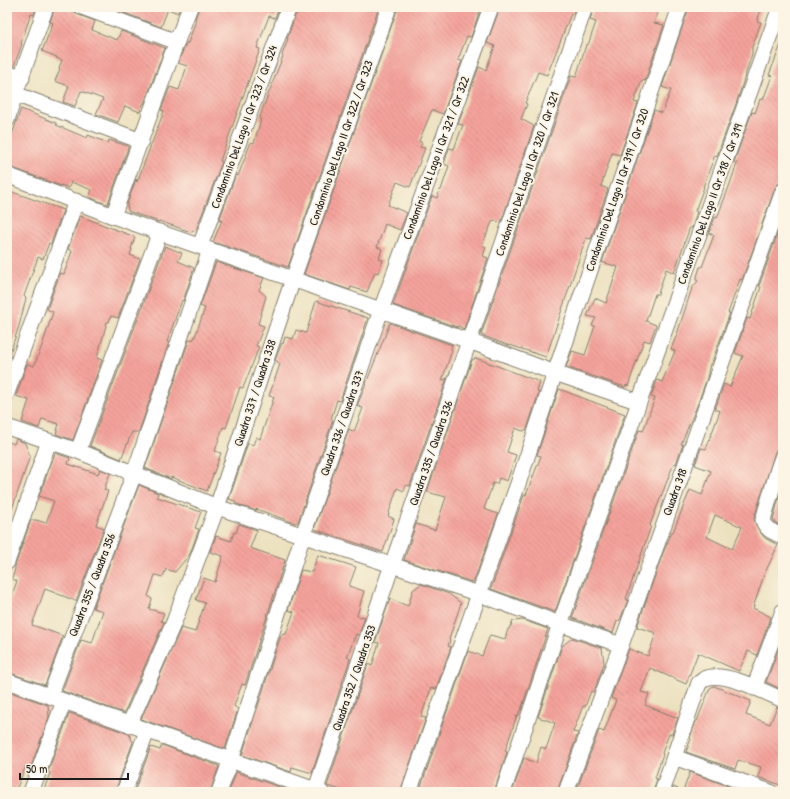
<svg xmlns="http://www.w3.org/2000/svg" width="790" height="799" viewBox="0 0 790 799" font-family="'Patrick Hand',sans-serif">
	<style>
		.building { fill: url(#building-back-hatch); fill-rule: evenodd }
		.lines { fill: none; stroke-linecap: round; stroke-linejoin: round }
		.street-casing { stroke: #847e6e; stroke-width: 17 }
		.street { stroke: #fff; stroke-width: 15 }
		.labels { text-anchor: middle; stroke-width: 4; stroke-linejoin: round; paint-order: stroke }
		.street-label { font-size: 12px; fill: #1c1c1c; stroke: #fcf5e5 }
	</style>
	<defs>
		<pattern id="building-back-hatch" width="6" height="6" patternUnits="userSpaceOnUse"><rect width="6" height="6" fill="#f4a39b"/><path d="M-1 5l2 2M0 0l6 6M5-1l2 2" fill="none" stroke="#d18c85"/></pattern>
	</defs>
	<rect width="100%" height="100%" fill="#fcf5e5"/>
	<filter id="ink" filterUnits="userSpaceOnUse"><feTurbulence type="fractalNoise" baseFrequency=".025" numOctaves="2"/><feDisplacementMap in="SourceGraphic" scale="8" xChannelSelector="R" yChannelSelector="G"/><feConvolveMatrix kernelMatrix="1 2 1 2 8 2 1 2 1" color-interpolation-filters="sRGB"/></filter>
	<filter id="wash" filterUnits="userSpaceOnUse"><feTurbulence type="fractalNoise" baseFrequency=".012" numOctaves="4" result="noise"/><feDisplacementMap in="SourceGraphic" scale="16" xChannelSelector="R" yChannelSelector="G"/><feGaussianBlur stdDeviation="0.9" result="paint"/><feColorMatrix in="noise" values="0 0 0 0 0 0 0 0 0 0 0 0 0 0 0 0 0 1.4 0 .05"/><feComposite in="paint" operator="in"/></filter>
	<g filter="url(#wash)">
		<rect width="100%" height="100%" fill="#ece1bf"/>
		<g id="blocks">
			<path class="building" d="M7,7H36L34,15L31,14L23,37L21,44H22L14,66L7,64Z
				M55,7H61L75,12L79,15L95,21L92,30L117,40L121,31L165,48L144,104H143L140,112L125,106L118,122L96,114L103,99L81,91L75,106L63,102L69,86L55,81L60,69L59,68L62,60L56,58L57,57L42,51L53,23L50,22Z
				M109,7H180L178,13L168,9L161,27Z
				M199,7H279L275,18L269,16L264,29L257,48L260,49L220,161L222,162L196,230L191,232L159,221V222L128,211L127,204L136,179L137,182L164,111L161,110L170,87L179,90L187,66L178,63L186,43H188L196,20L195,19Z
				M298,7H379L288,267L213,242L222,220L219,221L236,174L238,176L251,142L254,143L261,120L259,119L262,111V110L283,56L282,55L288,39H287Z
				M398,7H481L471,37L467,36L458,60L462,61L443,114L432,110L419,141L422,143L420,147L425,148L410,187L397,182L388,205L407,213L400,230L385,224L377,247L382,249L379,259L383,260L378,273L375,272L367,292L351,287L350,290L304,274L397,10Z
				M500,7H575L573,14H571L547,75L538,72L525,103L527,104L521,119L534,126L501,223L493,220L482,245L486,247L483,256L488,258L464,329L458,326V327H456H457L393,305L432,196L437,198L440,190H441L449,166L444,164L449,148L454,149L463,125L458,124L479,67L486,70L495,46L487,43Z
				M594,7H659L654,23L664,25L645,81L642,80L634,102L638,103L620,155L612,153L601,186L608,189L591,239L586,238L546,357L510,345V346L481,335L571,76L576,77L586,45H588L596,22L590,20Z
				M689,7H762L757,21L761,22L752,47V54L736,104L717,156L715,155L703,187H704L695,211L697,212L692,228L690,227L674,273L666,269L658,294H655L646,321L656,325L650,342L644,340L628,386L626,385L625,387L566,367L572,351L585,355L595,326L592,325L596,318L587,316L595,298L606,303L618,267L602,262L654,110L662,113L671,90L662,87Z
				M782,42H783V182L778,184L775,188L742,280L740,279L728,313H730L712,362L710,364L707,378L697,406L681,444H683L676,464L674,463L650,525L651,526L626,599L628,600L620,620L617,621L613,633L572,618L639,430L643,431L655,398L651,397L657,380L662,382L675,351L671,349L677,334L692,288L698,281L696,280L700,267H702L714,235L709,233L715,217L717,218L730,184L737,163L734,162L752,112L755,113L760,99L763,100L772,76L769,75Z
				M21,109L56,123V125L87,138L88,135L108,143L109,140L128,146V148L108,203L106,204L89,197L92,190L71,182L69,188L61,185V186L10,167L7,166V142L9,143Z
				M7,190L63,210L51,244L49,243L43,259L38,257L24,296L26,298L19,326L9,356L7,355Z
				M80,216L135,237L131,249H132L130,255L140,259L118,318L111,316L109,322H107L97,358L102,360L73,440L56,434L59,424L42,419L39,428L22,422L29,400L16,396L27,364L34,366L43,343L53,312L47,309L60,273L64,274L72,251L68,249Z
				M783,218V446L778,448L775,452L754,518L755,523L760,532L765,538L772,542L778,545L764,575L753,608L771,617L757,655L748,651L739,671L698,653L686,684L650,668L641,692L649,694L645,705L678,718L672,734H669L662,753L663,754L655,778L657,779L653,792H576L599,730L604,732L616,700L611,698L629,649L648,656L656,633L637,627L663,553L672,532H673L690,490L702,495L711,471L695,465L701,448L706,449L720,411L715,409L724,384L730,387L743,356L735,353L747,318L750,319L761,287L759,286ZM715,515L742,527L732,549L707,537Z
				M165,246L182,253L178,261L194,268L183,301L182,300L173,325L167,342H169L139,432H132L121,459L90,446Z
				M216,262L264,278L259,290L266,296L258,324L264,326L256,346L259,347L243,388L240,387L226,428L223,427L215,451L221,453L207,491L171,477V479L145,468L189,340L194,339L205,308L200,306Z
				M316,301L368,318L340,401L337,400L331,419L333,420L298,522L295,523L256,509V511L244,507L235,503V501L229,499L248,443L253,445L256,437L260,439L274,397L269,396L280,364L275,360L282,343L283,344L285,337L293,339L296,330L306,333Z
				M390,323L452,345L451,349L452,350L442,381L447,378L410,486L406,485L404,491L397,488L388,516L394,519L383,552L314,529L349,429L354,432L363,408L357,406Z
				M476,358L540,382L537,392H539L527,429L523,431L515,428L507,452L516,455L507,481L499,478L497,484L493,483L484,509L498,514L474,581L472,582L404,560L416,524L435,530L446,497L427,492L472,360Z
				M559,389L625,414L555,612L491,589L524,495H526L541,456L537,455Z
				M16,439L25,443L30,456L9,518H7V441L14,444Z
				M55,453L70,458L68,464L98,474L100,469L110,473L104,490L108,491L96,525L104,528L76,601L45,589L32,625L63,636L45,685L7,672V609L17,581L12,579L15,569V566L31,520H36L46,523L54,501L39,496Z
				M783,484V527L776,523L773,519Z
				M139,485L158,493L157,497L201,512L195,528L199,529L190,554L175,572L166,569L163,577L155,575L148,596L152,599L149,609L164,613L161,621L164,622L124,713L62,691L81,640L92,643L103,611L93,608Z
				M239,524L257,530L250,548L285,560L245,685L242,684L234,706L238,709L225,749L141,719L181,628L195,632L205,603L196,600L204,578L215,582L223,556L210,552L216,536L231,541L234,532L236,533Z
				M318,555L356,567L349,586L364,591L357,616L365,617L359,635L356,634L347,657L350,659L312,773L292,767L291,772L242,755L281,635L286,634L294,612L288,610L301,570L312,572Z
				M421,584L449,594L461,603L449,639L450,640L448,646L451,647L436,689L431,688L421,717L426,718L400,792H348L327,786L368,664L372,666L379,643L375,642L390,599L408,606L413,590Z
				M523,620L548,629L521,710H520L518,716L517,715L505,751L507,752L494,792H419L468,651L482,656L490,635L505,639L508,629H509L510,626H511L513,621Z
				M783,637V690L766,682Z
				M572,638L602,648L604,663L594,692L591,691L585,707L583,706L573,732L578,733L558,789L557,792H512L524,758L536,763L541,747L546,749L555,723L538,717L562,646Z
				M714,686L751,701L746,715L770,724L777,707L783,709V786L758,777L761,767L738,760L735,769L686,752L691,739L690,738L695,724L696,721H697L710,688Z
				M7,691L48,705L49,717L31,767L26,766L15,792H7Z
				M70,713L129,734L133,742L116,789L115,792H43L50,773L48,772L69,714Z
				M162,745L219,766L210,792H207L199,789L197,792H134L151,747L160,750Z
				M236,772L285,789L284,792H229Z
				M690,772L728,786L725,792H672L673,787L683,791Z"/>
		</g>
	</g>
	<g filter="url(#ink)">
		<use href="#blocks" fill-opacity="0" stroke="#847e6e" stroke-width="1"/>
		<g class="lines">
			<g class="street-casing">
				<path id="street" d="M82,7L177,42
					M7,73L22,78
					M15,94L141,141
					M7,120L15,94L46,7
					M7,175L113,216L469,341L555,373L639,402
					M113,216C139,146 163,76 190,7
					M200,246L289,7
					M7,393L76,201
					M7,427L78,451L217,507L479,594L560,624L621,645
					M78,451L160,232
					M783,455L778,469L763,520C766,530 774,532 783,537
					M7,562L49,441
					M7,681L321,792
					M754,688L783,611
					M50,696L134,474L210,250
					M129,725L174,622L217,507L293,279L389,7
					M674,757L770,792
					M31,792L64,701
					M124,792L147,731
					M219,792L231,760L303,535L381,310L491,7
					M315,792L392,565L433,448L469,341L585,7
					M409,792L519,481L555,373L680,7
					M503,792L560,624L780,7
					M566,792L621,645L783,191
					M662,792L699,683C701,682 704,679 706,678C725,671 765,692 783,700"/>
			</g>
			<use href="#street" class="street"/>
		</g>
	</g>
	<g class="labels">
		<g class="street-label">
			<text transform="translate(244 127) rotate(-70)" y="4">Condomínio Del Lago II Qr 323 / Qr 324</text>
			<text transform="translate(341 143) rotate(-71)" y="4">Condomínio Del Lago II Qr 322 / Qr 323</text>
			<text transform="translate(436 158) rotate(-70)" y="4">Condomínio Del Lago II Qr 321 / Qr 322</text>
			<text transform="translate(527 174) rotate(-71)" y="4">Condomínio Del Lago II Qr 320 / Qr 321</text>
			<text transform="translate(617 190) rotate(-71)" y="4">Condomínio Del Lago II Qr 319 / Qr 320</text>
			<text transform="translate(710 204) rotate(-70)" y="4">Condomínio Del Lago II Qr 318 / Qr 319</text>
			<text transform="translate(255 393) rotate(-72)" y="4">Quadra 337 / Quadra 338</text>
			<text transform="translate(342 423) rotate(-71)" y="4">Quadra 336 / Quadra 337</text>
			<text transform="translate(431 453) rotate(-71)" y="4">Quadra 335 / Quadra 336</text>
			<text transform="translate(675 492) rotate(-70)" y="4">Quadra 318</text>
			<text transform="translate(92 585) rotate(-69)" y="4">Quadra 355 / Quadra 356</text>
			<text transform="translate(354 678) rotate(-71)" y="4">Quadra 352 / Quadra 353</text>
		</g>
	</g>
	<rect width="790" height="799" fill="none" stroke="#fcf5e5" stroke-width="24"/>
	<path d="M20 773v6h108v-6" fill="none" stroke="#1c1c1c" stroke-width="2"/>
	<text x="26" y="773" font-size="12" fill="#1c1c1c" stroke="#fcf5e5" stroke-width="3" paint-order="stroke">50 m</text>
</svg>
